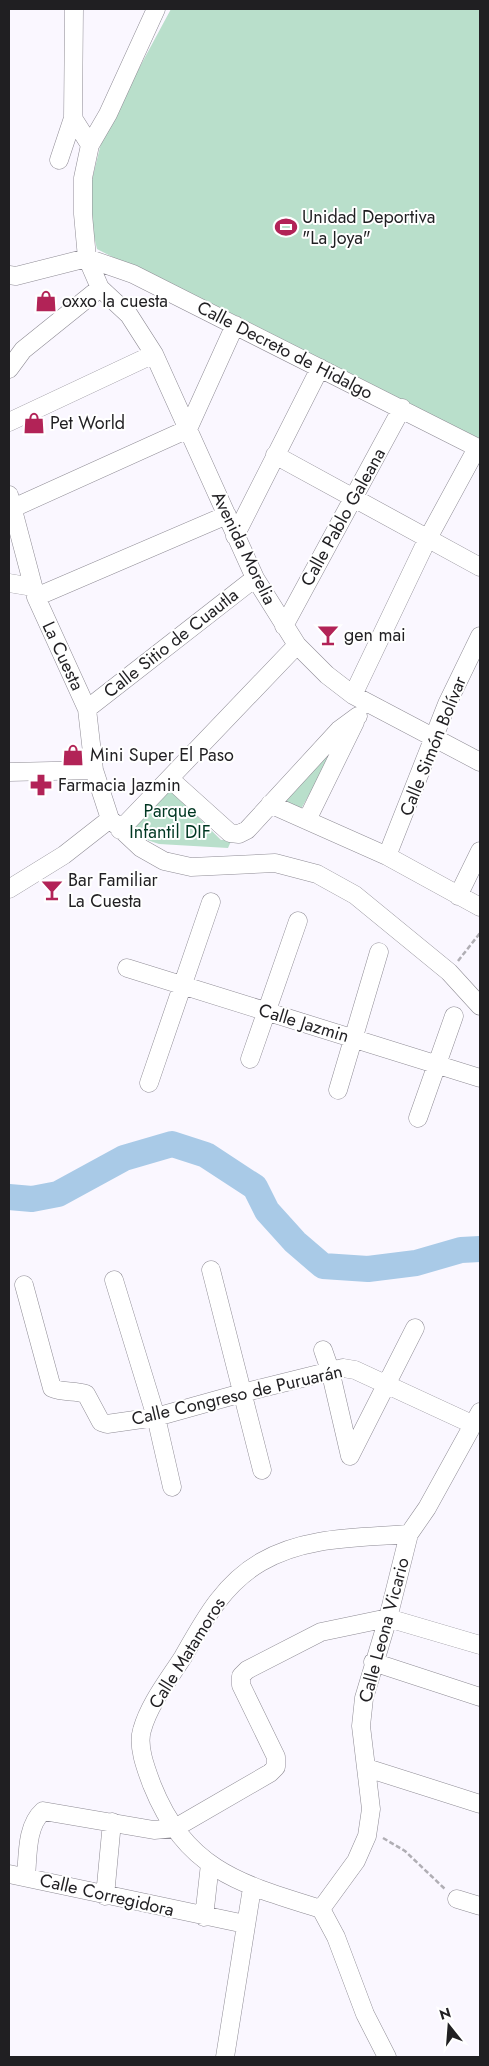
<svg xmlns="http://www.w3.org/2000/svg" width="489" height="2066" viewBox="0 0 489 2066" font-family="Jost,sans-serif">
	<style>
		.green { fill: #b9dfcb }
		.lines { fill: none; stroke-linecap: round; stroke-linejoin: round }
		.river { stroke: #a9cae7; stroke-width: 26 }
		.minor-casing { stroke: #8f8c95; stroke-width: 19 }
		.path { stroke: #b0aeb4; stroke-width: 2.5; stroke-dasharray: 5 2.5; stroke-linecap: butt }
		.minor { stroke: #fff; stroke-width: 18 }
		.labels { text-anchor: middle; stroke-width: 4; stroke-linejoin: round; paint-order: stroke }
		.poi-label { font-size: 18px; fill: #201f22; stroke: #fff; text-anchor: start }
		.street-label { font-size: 18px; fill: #201f22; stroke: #fff }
		.park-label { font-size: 18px; fill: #003722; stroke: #fff }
	</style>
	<rect width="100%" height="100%" fill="#faf7ff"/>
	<path class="green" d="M171,9H480V447L97,249L86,204L103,135Z
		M349,724L301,809L279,799Z
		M171,790L221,840L232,839L228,848L159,844L141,838L129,827Z"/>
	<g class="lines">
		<path class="river" d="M9,1197L32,1199L58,1194L124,1158L172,1144L206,1155L255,1187L267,1211L295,1242L323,1266L368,1269L416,1263L461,1250L480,1249"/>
		<g class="minor-casing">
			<path id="minor" d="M74,9L73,118L90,145
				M156,9L108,114L90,145L83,178V214L87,258L100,288L129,315L154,354L255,578L297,645L327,675L353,695L480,762
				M59,160L73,118
				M87,258L133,274L480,449
				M9,275L16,276L87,258
				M9,369L23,350L100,288
				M9,422L154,354
				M275,455L480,567
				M9,495L36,597L87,709L94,770L110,819L141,848L164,861L191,867L275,863L317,874L355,895L449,972L480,1006
				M11,509L188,429L235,325
				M235,536L320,368
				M9,583L33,587
				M36,597L227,515
				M284,626L402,408
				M353,695L427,540L477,448
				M87,709L255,578
				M9,772L94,770
				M170,779L230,833L239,834L247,830L339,730L358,716
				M270,804L387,856L480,907
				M307,820L355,722
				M120,830L297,645
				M387,856L447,704L480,636
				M9,889L64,855L110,819
				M458,896L480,851
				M127,968L480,1078
				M250,1059L298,921
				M149,1083L211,902
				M338,1090L379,952
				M418,1118L454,1016
				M211,1270L262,1470
				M114,1280L156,1417L172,1487
				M24,1285L52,1388C64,1393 74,1390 86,1394L101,1422L107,1424L156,1417L242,1393L343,1368L355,1370L474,1425
				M323,1350L330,1370L350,1456
				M350,1456L415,1328
				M373,1662L480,1697
				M367,1768L480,1804
				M9,1874L245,1924
				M26,1877C28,1856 26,1826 43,1811L154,1830L175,1828L270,1773L276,1767V1757L241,1685V1676L247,1670L321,1632L388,1618L480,1645
				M105,1896L112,1822
				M457,1899L480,1906
				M321,1909C240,1884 186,1870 152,1785C146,1769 137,1746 142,1730C149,1704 169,1679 183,1657C204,1620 223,1584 261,1562C305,1536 359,1538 409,1534
				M321,1909L356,1861L367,1836L371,1809L361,1726L364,1698L388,1618L409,1534L427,1508L480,1412
				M321,1909L336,1937L365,2014L387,2057
				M204,1917L210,1864
				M225,2057L252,1888"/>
		</g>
		<path class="path" d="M458,961L480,933
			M383,1838L405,1851L446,1890"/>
		<use href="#minor" class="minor"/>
	</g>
	<defs>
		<g id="stadium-bare" transform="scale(1.725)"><path d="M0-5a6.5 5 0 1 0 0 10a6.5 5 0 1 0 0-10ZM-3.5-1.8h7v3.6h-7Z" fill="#b22357" stroke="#fff" stroke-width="2.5" paint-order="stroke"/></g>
		<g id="shop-bare" transform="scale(1.725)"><path d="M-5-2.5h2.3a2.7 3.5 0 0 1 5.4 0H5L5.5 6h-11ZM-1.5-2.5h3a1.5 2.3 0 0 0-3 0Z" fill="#b22357" stroke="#fff" stroke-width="2.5" paint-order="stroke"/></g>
		<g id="bar-bare" transform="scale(1.725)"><path d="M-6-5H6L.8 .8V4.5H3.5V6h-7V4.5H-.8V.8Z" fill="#b22357" stroke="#fff" stroke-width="2.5" paint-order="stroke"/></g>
		<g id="pharmacy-bare" transform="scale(1.725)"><path d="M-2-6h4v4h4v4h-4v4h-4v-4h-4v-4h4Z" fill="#b22357" stroke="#fff" stroke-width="2.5" paint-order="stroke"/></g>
	</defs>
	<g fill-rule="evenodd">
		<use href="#stadium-bare" x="286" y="227"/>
		<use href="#shop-bare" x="46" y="301"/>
		<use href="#shop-bare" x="34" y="423"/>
		<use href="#bar-bare" x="328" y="635"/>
		<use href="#shop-bare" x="73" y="755"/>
		<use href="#pharmacy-bare" x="41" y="785"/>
		<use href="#bar-bare" x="52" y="890"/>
	</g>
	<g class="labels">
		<g class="poi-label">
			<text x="302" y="223">Unidad Deportiva<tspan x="302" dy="21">"La Joya"</tspan></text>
			<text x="62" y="307">oxxo la cuesta</text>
			<text x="50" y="429">Pet World</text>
			<text x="344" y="641">gen mai</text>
			<text x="90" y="761">Mini Super El Paso</text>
			<text x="58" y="791">Farmacia Jazmin</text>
			<text x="68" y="886">Bar Familiar<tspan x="68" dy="21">La Cuesta</tspan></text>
		</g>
		<g class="street-label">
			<text transform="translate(285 350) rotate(27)" y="6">Calle Decreto de Hidalgo</text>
			<text transform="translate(343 517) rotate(-61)" y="6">Calle Pablo Galeana</text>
			<text transform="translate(244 548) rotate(64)" y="6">Avenida Morelia</text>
			<text transform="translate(171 643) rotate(-38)" y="6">Calle Sitio de Cuautla</text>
			<text transform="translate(63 656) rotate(65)" y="6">La Cuesta</text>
			<text transform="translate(433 746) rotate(-68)" y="6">Calle Simón Bolívar</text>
			<text transform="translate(304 1023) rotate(17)" y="6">Calle Jazmin</text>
			<text transform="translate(237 1395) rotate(-13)" y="6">Calle Congreso de Puruarán</text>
			<text transform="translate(384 1630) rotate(-75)" y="6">Calle Leona Vicario</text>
			<text transform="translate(187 1653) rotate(-58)" y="6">Calle Matamoros</text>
			<text transform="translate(107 1895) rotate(13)" y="6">Calle Corregidora</text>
		</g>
		<g class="park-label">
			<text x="170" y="817">Parque<tspan x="170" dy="21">Infantil DIF</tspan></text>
		</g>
	</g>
	<rect width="489" height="2066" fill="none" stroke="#201f22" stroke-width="20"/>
	<g transform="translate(449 2026) rotate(343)" stroke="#ffffff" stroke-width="4" paint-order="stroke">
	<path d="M0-4L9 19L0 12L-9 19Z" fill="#201f22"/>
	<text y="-8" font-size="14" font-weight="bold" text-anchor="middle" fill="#201f22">N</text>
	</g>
</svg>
